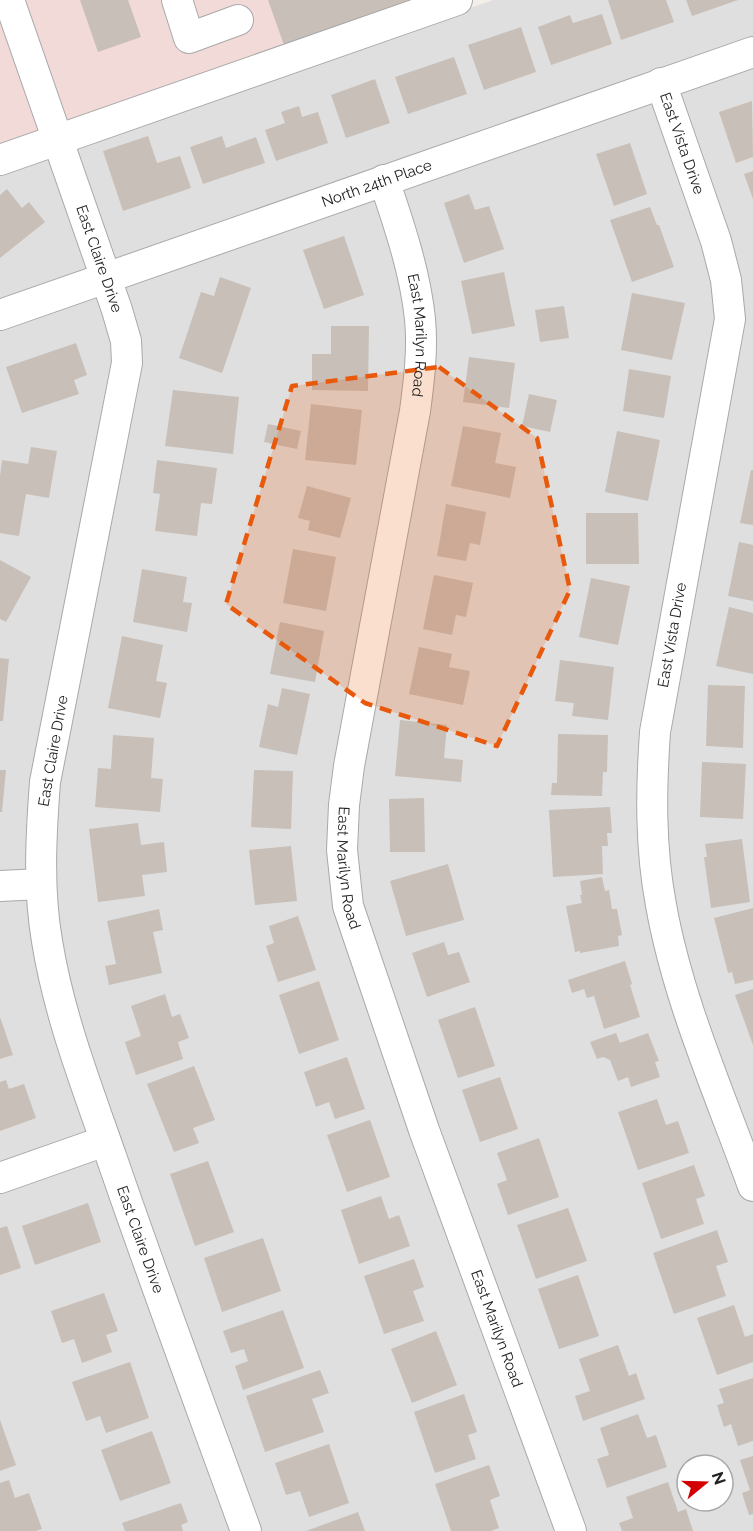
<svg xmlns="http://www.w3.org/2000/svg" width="753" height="1531" viewBox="0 0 753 1531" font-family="Raleway,sans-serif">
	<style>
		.residential { fill: #e0dfdf; fill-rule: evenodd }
		.commercial { fill: #f2dad9 }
		.building { fill: #c7bfb8 }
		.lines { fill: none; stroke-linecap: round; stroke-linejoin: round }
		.minor-casing { stroke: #a9a9a9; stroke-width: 32 }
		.minor { stroke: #fff; stroke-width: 30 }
		.marked { fill: #e8590c; fill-opacity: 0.2; stroke: #e8590c; stroke-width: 4.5; stroke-dasharray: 12 8; stroke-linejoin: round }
		.labels { text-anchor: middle; stroke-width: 5; stroke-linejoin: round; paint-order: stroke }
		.street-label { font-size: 15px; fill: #222; stroke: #fff }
	</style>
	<rect width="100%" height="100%" fill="#f2efe9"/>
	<path class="residential" d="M493,0H753V1531H0V171ZM687,1465H723V1501H687Z"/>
	<path class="commercial" d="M0,0H425L0,148Z"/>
	<path class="building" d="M80,0H128L141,37L98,52Z
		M268,0H423L285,48Z
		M608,0H666L674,22L621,40Z
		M686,0H738L692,16Z
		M602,14L612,44L551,65L538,27L570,15L573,23Z
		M521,27L536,72L484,90L468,45Z
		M454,57L467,94L408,114L395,77Z
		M375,79L390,123L346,138L331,95Z
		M752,101L753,157L736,163L719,112Z
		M299,106L302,117L318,112L328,143L276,161L265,130L285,123L281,112Z
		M148,136L157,163L180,156L191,188L123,211L103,151Z
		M222,136L226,148L256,137L265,163L203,184L190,147Z
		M630,143L647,194L614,206L596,154Z
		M753,171V199L744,174Z
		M7,189L22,208L29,202L45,222L0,258V195Z
		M469,194L475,210L489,206L504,249L464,263L444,203Z
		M650,207L657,225H659L674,267L632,282L610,220Z
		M344,236L364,295L324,309L303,250Z
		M504,272L515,326L472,334L461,281Z
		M220,277L251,288L222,373L179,358L201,292L214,296Z
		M632,293L685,303L672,360L621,350Z
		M564,306L569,338L540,342L535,310Z
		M331,326H369L368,391L312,390V354H331Z
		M76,343L87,375L74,380L79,394L22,413L6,367Z
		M469,357L515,363L509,408L463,402Z
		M629,369L671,376L664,418L623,411Z
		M173,390L239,397L233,454L165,446Z
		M529,394L557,400L550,432L522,426Z
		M311,404L362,410L356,465L305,460Z
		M268,424L301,431L297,449L264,442Z
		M463,426L501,433L495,463L516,467L510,498L451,486Z
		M617,431L660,440L648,501L605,492Z
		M31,447L57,451L49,498L26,494L19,536L0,533V476L2,460L28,464Z
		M157,460L217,468L212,504L201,503L197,536L155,531L160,494L153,493Z
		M751,470H753V525L740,523Z
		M307,486L351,498L340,538L308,530L310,521L298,518Z
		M446,504L486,512L480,545L470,543L466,561L437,556Z
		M586,513H638L639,564H586Z
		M739,542L753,545V601L728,596Z
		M293,549L336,557L326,611L283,603Z
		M0,560L31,577L6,622L0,619Z
		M142,569L187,577L183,602L192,603L187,632L133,622Z
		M434,575L473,583L466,617L456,615L452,635L423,629Z
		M591,578L630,586L618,645L579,637Z
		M729,607L753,613V674L716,666Z
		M280,622L324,631L315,682L270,674Z
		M122,636L163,645L156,681L167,683L160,718L108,708Z
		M419,647L452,654L449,667L470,671L463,705L409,694Z
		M0,658L9,659L3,721H0Z
		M560,660L614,667L608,720L572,716L574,703L555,701Z
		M708,685L745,686L743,748L706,746Z
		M282,688L310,694L297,755L259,747L268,704L278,707Z
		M400,720L447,725L444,758L463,760L461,782L395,776Z
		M558,734L608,735L607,772H603L602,796L551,795L552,783H557Z
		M113,735L154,738L151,778L163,779L160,812L95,807L98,768L111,769Z
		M702,762L746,764L743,819L700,817Z
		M0,770H6L2,812H0Z
		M254,770L293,771L291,829L251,827Z
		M424,798L425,852H390L389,799Z
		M610,807L612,833H607L608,846H602L603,874L553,877L549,810Z
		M138,823L141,845L164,842L167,872L142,875L145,896L98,902L89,829Z
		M742,839L750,902L711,908L704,857H707L705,844Z
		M291,846L297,901L255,905L249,850Z
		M448,864L464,920L406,936L390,881Z
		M602,877L605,891L609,890L612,909H617L622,935L618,936L619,946L580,953V951L575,952L566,906L582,903L580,895H582L580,881Z
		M753,908V980L735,984L732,972L728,973L714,918Z
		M159,909L163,930L153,932L162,973L109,985L105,966L116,964L107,921Z
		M298,916L316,970L278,982L266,946L274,943L269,926Z
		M444,942L448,955L459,952L470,982L427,997L412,953Z
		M625,961L632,984L630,985L640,1017L604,1029L594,996L587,998L584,989L572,993L568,980Z
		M319,981L339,1040L299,1054L279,995Z
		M753,989V1045L735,995Z
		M165,994L172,1017L180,1014L189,1038L178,1042L183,1059L136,1075L125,1042L141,1036L131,1006Z
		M475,1007L495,1066L458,1078L438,1020Z
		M0,1017L13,1055L0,1059Z
		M616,1033L620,1043L648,1033L659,1061L655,1062L660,1077L631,1087L628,1077L618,1081L610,1060L603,1057L597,1059L590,1042Z
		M347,1057L365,1109L335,1119L329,1102L316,1107L304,1072Z
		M194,1066L215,1120L193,1128L199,1143L174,1152L147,1084Z
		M500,1077L518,1129L480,1142L462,1090Z
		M6,1080L9,1089L24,1084L36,1118L0,1131V1082Z
		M657,1099L666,1125L678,1121L689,1153L638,1170L618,1112Z
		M370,1120L390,1177L347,1192L327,1135Z
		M539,1138L559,1197L508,1215L497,1184L507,1180L497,1153Z
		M208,1161L234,1232L195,1246L170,1174Z
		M694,1165L705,1196L696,1199L704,1224L661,1239L642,1183Z
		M381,1196L389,1219L399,1215L410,1246L359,1264L341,1210Z
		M88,1203L101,1242L35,1265L22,1226Z
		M568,1208L587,1261L536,1279L517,1225Z
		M7,1226L21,1268L0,1275V1228Z
		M717,1230L728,1262L716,1266L726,1296L674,1314L653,1253Z
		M263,1238L281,1291L222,1312L204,1258Z
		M414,1259L424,1287L413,1291L424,1321L384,1334L364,1276Z
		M578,1275L599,1336L559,1349L538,1289Z
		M104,1293L118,1331L106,1335L112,1352L82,1363L74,1339L62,1343L51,1311Z
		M734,1305L745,1337L753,1334V1362L717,1375L697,1318Z
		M283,1310L304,1368L243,1390L235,1366L248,1361L244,1349L231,1353L223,1331Z
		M436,1331L457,1385L412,1403L391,1349Z
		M618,1345L629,1376L636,1373L645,1399L583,1421L575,1396L590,1391L579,1359Z
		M130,1362L149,1418L106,1433L100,1416L86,1421L72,1382Z
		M320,1370L329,1393L312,1399L324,1432L265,1452L246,1396Z
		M753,1378V1441L738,1446L731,1424L724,1427L717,1405L724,1403L719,1389Z
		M464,1394L477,1432L468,1435L476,1459L435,1473L414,1412Z
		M638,1414L647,1438L656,1435L667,1467L607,1488L597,1459L609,1455L600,1428Z
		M0,1420L16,1465L0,1471Z
		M152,1431L171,1483L120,1501L101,1450Z
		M329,1444L349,1503L309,1517L300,1491L286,1495L275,1463Z
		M753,1456V1514L749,1515L742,1493L750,1490L740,1460Z
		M489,1465L500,1496L490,1500L499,1528L491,1531H451L435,1484Z
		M9,1480L15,1498L29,1493L42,1529L36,1531H0V1483Z
		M668,1482L678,1512L686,1509L693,1531H622L619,1523L633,1518L626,1497Z
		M181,1503L188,1522L181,1525L183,1531H125L122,1523Z
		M358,1512L365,1531H306Z"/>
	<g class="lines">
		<g class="minor-casing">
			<g id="minor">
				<path id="s1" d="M9,0L117,310L126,341L127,363L45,782C41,835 38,889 47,941C59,1016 87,1087 112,1159C155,1284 201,1407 246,1531"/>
				<path d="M177,0L189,38L238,20"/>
				<path id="s2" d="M661,83L716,241L726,280L730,319L655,732C651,790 650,847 661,905C678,1001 720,1094 753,1186"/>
				<path d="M0,160L457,0"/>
				<path id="s3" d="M384,180C399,225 415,271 420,319C423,349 419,381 415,411L349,766L344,805L342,850L348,906L424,1130L571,1531"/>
				<path id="s4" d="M0,315L753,52"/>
				<path d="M0,886L41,884"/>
				<path d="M0,1178L105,1141"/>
			</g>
		</g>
		<use href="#minor" class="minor"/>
	</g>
	<path class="marked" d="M439,367L537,438L570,590L497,746L365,703L226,604L292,386Z"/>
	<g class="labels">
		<g class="street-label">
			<text dy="5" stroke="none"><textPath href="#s2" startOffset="64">East Vista Drive</textPath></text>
			<text dy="5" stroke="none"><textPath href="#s4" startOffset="399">North 24th Place</textPath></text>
			<text dy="5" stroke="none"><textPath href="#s1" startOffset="274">East Claire Drive</textPath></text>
			<text dy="5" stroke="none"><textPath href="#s3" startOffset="160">East Marilyn Road</textPath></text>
			<text transform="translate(672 635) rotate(-80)" y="5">East Vista Drive</text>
			<text transform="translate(53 751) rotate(-80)" y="5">East Claire Drive</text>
			<text dy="5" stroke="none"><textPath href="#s3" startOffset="700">East Marilyn Road</textPath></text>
			<text dy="5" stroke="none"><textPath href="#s1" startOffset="1282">East Claire Drive</textPath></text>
			<text dy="5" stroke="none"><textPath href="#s3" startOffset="1186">East Marilyn Road</textPath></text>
		</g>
	</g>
	<g transform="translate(705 1483) rotate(71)"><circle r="28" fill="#ffffff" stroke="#a7a7a7" stroke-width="1.5"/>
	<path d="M0-4.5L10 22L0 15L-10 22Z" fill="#d40000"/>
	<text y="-9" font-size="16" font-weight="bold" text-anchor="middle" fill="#222222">N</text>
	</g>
</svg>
